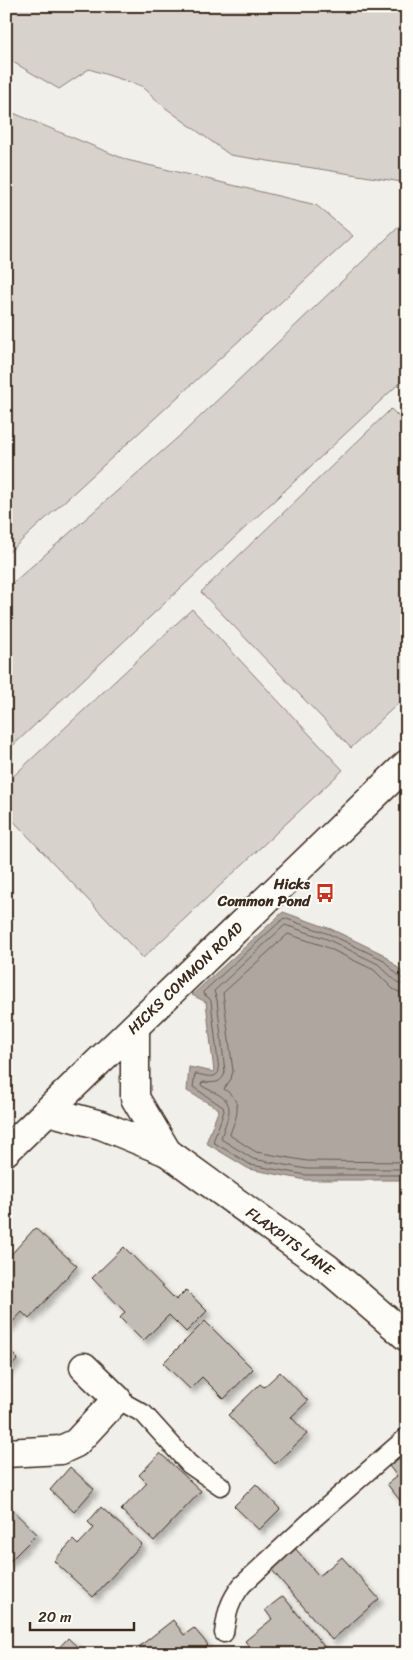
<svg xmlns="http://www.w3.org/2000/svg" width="413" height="1660" viewBox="0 0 413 1660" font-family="Sriracha,sans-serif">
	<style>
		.green { fill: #d7d2cc; stroke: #897e75 }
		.water { fill: #aea69f; stroke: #80746b }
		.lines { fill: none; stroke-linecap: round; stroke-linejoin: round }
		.shore { stroke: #695c52; stroke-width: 1 }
		.building { fill: #c1bcb4; stroke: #3b2a1e; filter: url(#shadow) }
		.lane-casing { stroke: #3b2a1e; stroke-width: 21 }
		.street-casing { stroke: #3b2a1e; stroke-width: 31 }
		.secondary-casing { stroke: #3b2a1e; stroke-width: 31 }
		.lane { stroke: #fdfcf7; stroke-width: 18 }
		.street { stroke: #fdfcf7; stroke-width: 28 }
		.secondary { stroke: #fdfcf7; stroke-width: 28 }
		.labels { text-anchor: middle; stroke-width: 4; stroke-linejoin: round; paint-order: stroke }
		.poi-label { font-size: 15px; font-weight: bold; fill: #3b2a1e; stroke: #fdfcf7; text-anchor: end }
		.street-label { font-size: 15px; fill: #3b2a1e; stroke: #fdfcf7 }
	</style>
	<defs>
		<filter id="shadow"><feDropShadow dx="4.5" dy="4.5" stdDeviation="2.5" flood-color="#0004"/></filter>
	</defs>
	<rect width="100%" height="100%" fill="#f1efea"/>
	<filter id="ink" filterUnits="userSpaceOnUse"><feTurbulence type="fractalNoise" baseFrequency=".02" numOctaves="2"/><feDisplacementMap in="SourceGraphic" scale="10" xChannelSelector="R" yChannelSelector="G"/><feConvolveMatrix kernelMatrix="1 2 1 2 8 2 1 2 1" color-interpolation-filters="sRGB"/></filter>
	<g filter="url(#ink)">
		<path class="green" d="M6,6H407V177L402,182L230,155L163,106L142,86L89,69L59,89L6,58Z
			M6,110L127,160L316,205L353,236L6,555Z
			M407,219V376L6,752V589L184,432Z
			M391,409L407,425V695L351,748L201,592Z
			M192,609L343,770L143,958L6,813V783Z"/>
		<path class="water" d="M283,912L331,929L385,955L407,977V1180H306L249,1169L206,1143L219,1109L187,1091L189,1067L214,1072L206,1002L192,995Z"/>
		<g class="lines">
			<path class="shore" d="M407,980L401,978L382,959L329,934L284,918L203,992V994L209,998L211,1001L219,1071C215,1081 203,1074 195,1074L193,1087L223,1107L224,1111L213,1142L251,1165L306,1175H407
				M407,986L398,983L378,964L327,939L285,925L214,991L217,1000L225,1072C222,1084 213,1083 203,1082L201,1084L202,1086C218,1095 235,1098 227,1120C225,1126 222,1133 221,1139L253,1159L307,1169H407
				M407,993H401L393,989L374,970L324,946L288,934L223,993L233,1071L231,1079L224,1089C227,1091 231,1094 233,1097C242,1108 234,1122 230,1134L231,1136L256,1152L307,1161L407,1162"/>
		</g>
		<path class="building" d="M35,1228L77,1266L29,1319L22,1312L6,1329V1260Z
			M124,1247L176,1300L186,1290L207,1311L186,1332L169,1315L143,1341L120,1318L125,1312L92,1278Z
			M205,1321L253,1369L224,1399L202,1377L190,1389L163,1363Z
			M6,1348L18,1359L6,1372Z
			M280,1372L308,1401L291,1417L307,1434L275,1464L228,1415L260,1384L264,1387Z
			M407,1452V1508H406L387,1484L397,1476L389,1466Z
			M160,1453L201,1491L154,1541L121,1510L147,1483L139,1475Z
			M70,1467L94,1489L74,1512L50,1490Z
			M256,1484L280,1509L259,1530L234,1506Z
			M6,1504L37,1534L6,1565Z
			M101,1507L142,1544L93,1597L54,1561L73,1540L78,1545L94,1528L88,1522Z
			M295,1548L319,1576L342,1557L379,1599L332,1640L271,1569Z
			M283,1596L326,1649L320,1654H255L245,1641L272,1619L265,1610Z
			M173,1620L184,1635L194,1628L208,1645L198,1654H140L136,1649Z
			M68,1638L85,1654H53Z"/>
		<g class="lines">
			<g class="lane-casing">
				<path id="lane" d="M117,1399L144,1414L189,1464L221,1486
					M224,1633C227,1612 229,1602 242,1585L313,1519L407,1437"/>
			</g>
			<g class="street-casing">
				<g id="street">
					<path d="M135,1027V1098L167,1152"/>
					<path id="s1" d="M48,1111L101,1125L167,1152L327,1268L407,1337"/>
					<path d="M6,1453L61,1450L76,1443L117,1399L84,1367"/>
				</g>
			</g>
			<g class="secondary-casing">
				<g id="secondary">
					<path id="s2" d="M6,1151L407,764"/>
				</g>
			</g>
			<use href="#lane" class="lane"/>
			<use href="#street" class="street"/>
			<use href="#secondary" class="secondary"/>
		</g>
	</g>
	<defs>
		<g id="bus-bare" transform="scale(1.5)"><path d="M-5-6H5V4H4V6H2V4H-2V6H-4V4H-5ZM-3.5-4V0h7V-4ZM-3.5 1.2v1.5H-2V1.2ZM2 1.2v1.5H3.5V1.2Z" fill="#c8321e" stroke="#fdfcf7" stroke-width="2.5" paint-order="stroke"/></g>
	</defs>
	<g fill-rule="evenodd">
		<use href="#bus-bare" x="325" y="893"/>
	</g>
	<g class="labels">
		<g class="poi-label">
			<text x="310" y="889">Hicks<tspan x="310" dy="17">Common Pond</tspan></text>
		</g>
		<g class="street-label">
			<text dy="5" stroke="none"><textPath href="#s2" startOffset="249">HICKS COMMON ROAD</textPath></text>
			<text dy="5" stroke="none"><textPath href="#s1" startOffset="278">FLAXPITS LANE</textPath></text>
		</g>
	</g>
	<rect width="413" height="1660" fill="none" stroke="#fdfcf7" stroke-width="25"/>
	<rect x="12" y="12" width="388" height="1635" fill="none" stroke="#3b2a1e" stroke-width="2" filter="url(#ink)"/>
	<path d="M30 1622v8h104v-8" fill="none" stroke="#3b2a1e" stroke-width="2.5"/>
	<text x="38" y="1622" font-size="15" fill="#3b2a1e" stroke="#fdfcf7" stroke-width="4" paint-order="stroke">20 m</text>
</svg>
